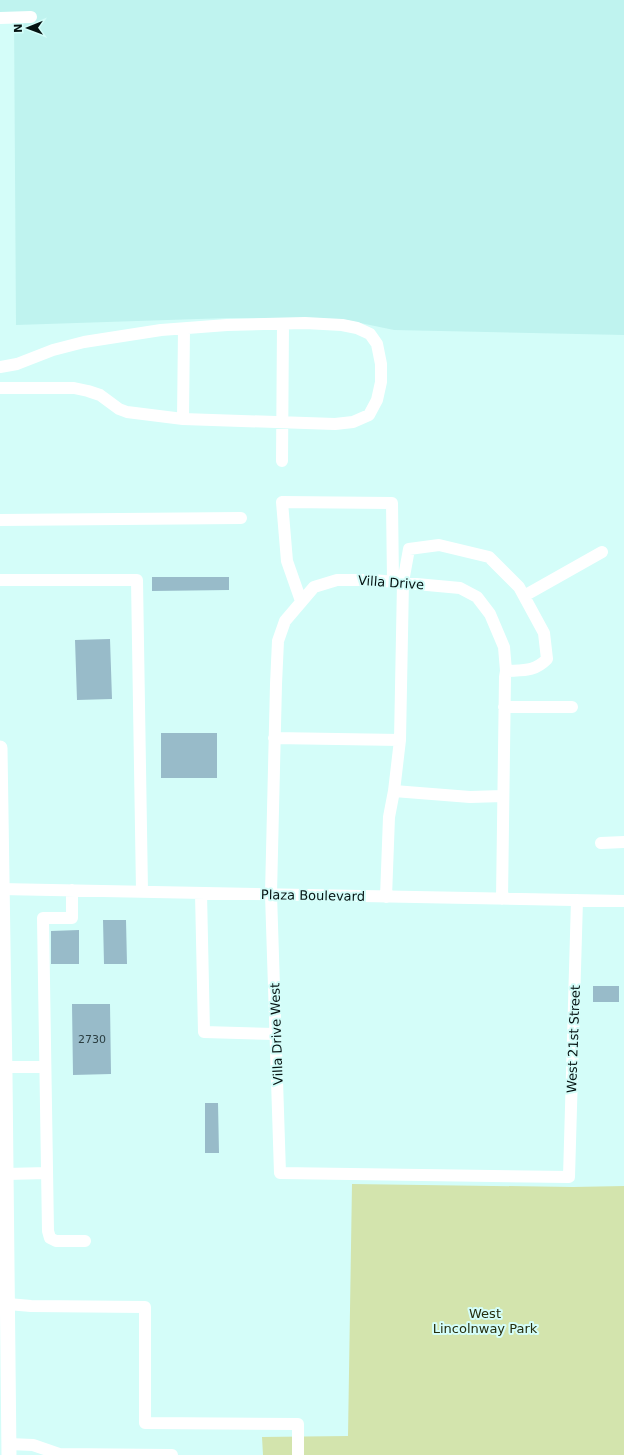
<svg xmlns="http://www.w3.org/2000/svg" width="624" height="1455" viewBox="0 0 624 1455" font-family="'DejaVu Sans',sans-serif">
	<style>
		.built { fill: #bff3ef }
		.green { fill: #d3e4ad }
		.building { fill: #98bbc9 }
		.lines { fill: none; stroke-linecap: round; stroke-linejoin: round }
		.minor { stroke: #fff; stroke-width: 12 }
		.major { stroke: #fff; stroke-width: 15 }
		.labels { text-anchor: middle; stroke-width: 4; stroke-linejoin: round; paint-order: stroke }
		.number-label { font-size: 11px; fill: #2a3d40 }
		.street-label { font-size: 13px; fill: #051312; stroke: #d4fdf9 }
		.park-label { font-size: 13px; fill: #252d0d; stroke: #d4fdf9 }
	</style>
	<rect width="100%" height="100%" fill="#d4fdf9"/>
	<path class="built" d="M0,0H624V335L394,330L341,319L228,318L16,325L14,17H0Z"/>
	<path class="green" d="M352,1184L573,1187L624,1186V1455H263L262,1437L348,1436Z"/>
	<path class="building" d="M152,577H229V590L152,591Z
		M110,639L112,699L77,700L75,640Z
		M161,733H217V778H161Z
		M103,920H126L127,964H104Z
		M79,930V964H51V931Z
		M593,986H619V1002H593Z
		M72,1004H110L111,1074L73,1075Z
		M205,1103H218L219,1153H205Z"/>
	<g class="lines">
		<path class="minor" d="M0,18L31,17
			M0,367L17,364L53,350L84,342L161,330L227,325L305,323L342,325L357,328L370,334L377,344L381,364V382L377,400L369,415L353,422L335,424L183,419L184,329
			M0,388H74L88,391L100,395L119,409L127,412L183,419
			M282,461L283,324
			M0,520L241,518
			M0,580H137L142,891
			M524,596L602,552
			M301,601L287,561L282,502L392,503L393,581
			M504,707H572
			M274,738L400,740
			M394,791L470,797L503,796
			M601,843L624,842
			M0,889L624,901
			M72,890V918H43L48,1231L50,1238L56,1241H85
			M201,893L204,1032L276,1034
			M386,897L389,817L394,791L400,740L403,582L409,549L439,545L489,557L519,587L544,633L547,659C534,672 524,670 506,671
			M502,899L505,677L506,671L504,647L490,614L477,597L460,588L373,580H337L314,587L285,621L278,641L276,684L271,894L280,1173L569,1177L577,900
			M5,1067H45
			M6,1174L47,1173
			M8,1304L31,1306L145,1307V1423L298,1424V1455
			M9,1444L33,1445L59,1454L172,1455"/>
		<path class="major" d="M0,748L5,1076L9,1455"/>
	</g>
	<g class="labels">
		<g class="number-label">
			<text x="92" y="1043">2730</text>
		</g>
		<g class="street-label">
			<text transform="translate(391 582) rotate(4)" y="5">Villa Drive</text>
			<text transform="translate(313 895) rotate(1)" y="5">Plaza Boulevard</text>
			<text transform="translate(276 1034) rotate(-92)" y="5">Villa Drive West</text>
			<text transform="translate(573 1039) rotate(-88)" y="5">West 21st Street</text>
		</g>
		<g class="park-label">
			<text x="485" y="1318">West<tspan x="485" dy="15">Lincolnway Park</tspan></text>
		</g>
	</g>
	<g transform="translate(28 28) rotate(269)" stroke="#d4fdf9" stroke-width="3" paint-order="stroke">
	<path d="M0-3L7 15L0 10L-7 15Z" fill="#051312"/>
	<text y="-6" font-size="11" font-weight="bold" text-anchor="middle" fill="#051312">N</text>
	</g>
</svg>
